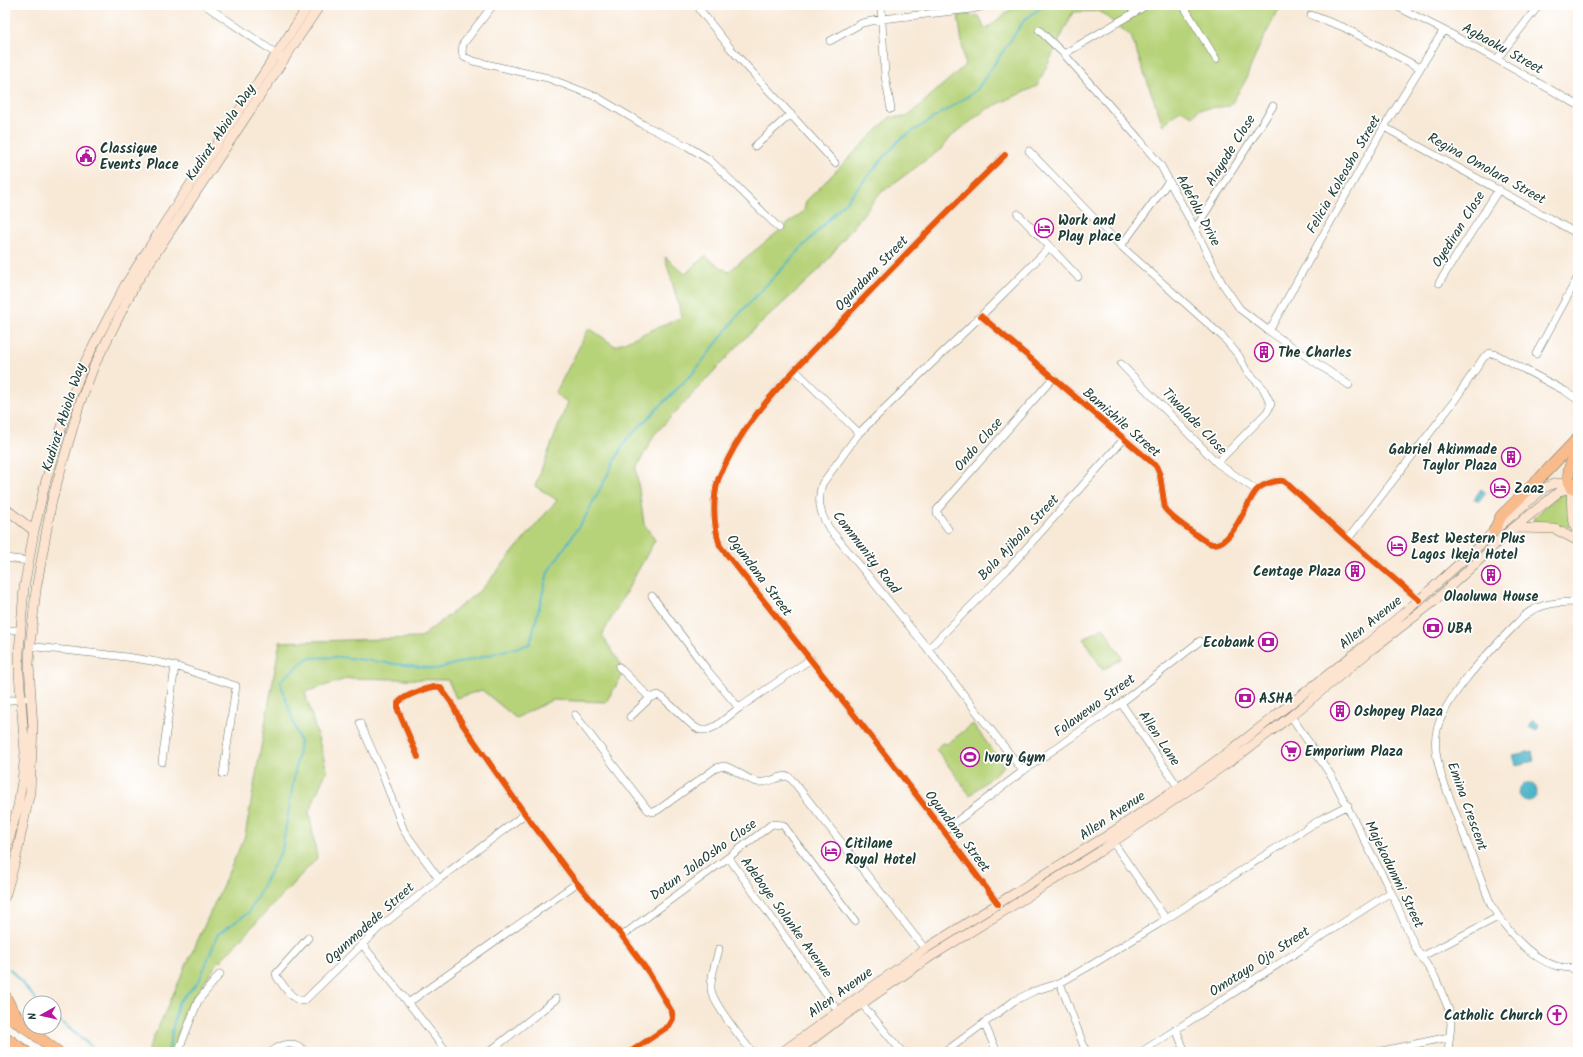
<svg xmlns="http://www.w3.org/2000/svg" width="1583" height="1057" viewBox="0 0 1583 1057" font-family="Kalam,sans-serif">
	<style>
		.green { fill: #b7d379; stroke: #6b8856 }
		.water { fill: #4db6cb; stroke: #367a80 }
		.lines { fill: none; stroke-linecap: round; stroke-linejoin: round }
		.stream { stroke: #4db6cb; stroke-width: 2 }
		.street-casing { stroke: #6b796d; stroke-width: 8 }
		.secondary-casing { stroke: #6b796d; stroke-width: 10 }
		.primary-casing { stroke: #6b796d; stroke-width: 12 }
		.street { stroke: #fff; stroke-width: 7 }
		.secondary { stroke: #fde4d1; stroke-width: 9 }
		.primary { stroke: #fabb8c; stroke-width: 11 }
		.cycleway-casing { stroke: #fff; stroke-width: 8 }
		.cycleway { stroke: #e8590c; stroke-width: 6 }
		.labels { text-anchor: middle; stroke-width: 3.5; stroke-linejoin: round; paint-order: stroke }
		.street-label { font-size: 14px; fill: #1f3d34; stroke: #fff }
		.poi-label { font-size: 14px; font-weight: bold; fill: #1f3d34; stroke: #fff; text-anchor: start }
	</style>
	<rect width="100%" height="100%" fill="#fff"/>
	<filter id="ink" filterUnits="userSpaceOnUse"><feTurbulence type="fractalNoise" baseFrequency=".025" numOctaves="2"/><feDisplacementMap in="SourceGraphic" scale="8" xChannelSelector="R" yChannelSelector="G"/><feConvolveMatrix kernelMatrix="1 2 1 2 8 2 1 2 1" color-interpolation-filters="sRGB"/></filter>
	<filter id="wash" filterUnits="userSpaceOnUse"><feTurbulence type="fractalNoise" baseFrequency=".012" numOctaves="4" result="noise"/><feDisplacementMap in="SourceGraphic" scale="16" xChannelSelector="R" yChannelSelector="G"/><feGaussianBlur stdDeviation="0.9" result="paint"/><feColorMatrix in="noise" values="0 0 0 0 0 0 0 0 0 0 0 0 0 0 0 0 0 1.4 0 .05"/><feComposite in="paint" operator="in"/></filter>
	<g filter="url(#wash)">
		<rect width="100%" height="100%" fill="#f8e9d7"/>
		<path class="green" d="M1016,5H1281L1259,47L1244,83L1230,106L1199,109L1193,116L1180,110L1163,125L1131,36L1099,11L1073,12L1037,86L985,110L953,135L941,149L879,194L820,269L744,339L654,435L636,469L644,524L655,540L602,635L625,671L606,702L552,700L516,718L482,690L456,698L448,680L349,678L305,692L327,770L309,811L317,858L217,964L184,1011L174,1052H147L245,836L280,642L420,638L482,589L557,500L535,486L568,402L555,394L589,328L615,346L682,317L665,257L685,274L705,256L728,272L804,211L806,201L890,117H907L965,65L958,14L979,16L985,30Z
			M1561,492L1568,493L1572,527L1537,524L1534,523V518Z
			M1103,627L1122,658L1103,670L1084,639Z
			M973,724L1004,766L970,795L936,749L942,743L947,744Z"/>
		<path class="water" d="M1481,489L1486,493L1479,502L1474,499Z
			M1533,720L1540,725L1536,731L1529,727Z
			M1532,751L1534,761L1516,765L1513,755Z
			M1519 792a9 9 0 1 1 18 0a9 9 0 1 1-18 0Z"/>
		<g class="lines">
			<path class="stream" d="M10,969L39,1003
				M54,1016L98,1052
				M168,1052L178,1003L199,981L218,934L248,913L282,850L300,742L280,681L308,658L340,657L436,669L530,644L548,572L584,519L626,440L694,372L740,313L850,197L899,140L976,91L1025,19L1045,5"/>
		</g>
	</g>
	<g filter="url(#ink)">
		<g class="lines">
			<g class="street-casing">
				<path id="street" d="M205,5L281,57
					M493,5L463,44L462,52L464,57L473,61L548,78L597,97L644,125L687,146L710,160L779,228
					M698,5L700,10L731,49L835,163
					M881,5L885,76L891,109
					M1183,5L1216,59
					M1394,5L1451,34L1578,105
					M1311,15L1343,27L1420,68
					M1039,30L1064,54L1139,139L1161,166L1195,229L1222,283L1240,309L1269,331L1349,385
					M830,41L862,23L882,19L972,9L988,5
					M1064,54L1147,5
					M1497,59L1539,5
					M1384,127L1578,234
					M755,146L791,114
					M1029,151L1121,246L1223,337L1239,356L1246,370L1263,388L1271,404L1267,412L1217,463
					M1018,214L1050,247
					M1195,229L1273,106
					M1121,246L1169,181
					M1439,283L1499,189
					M981,316L1156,466L1160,475L1165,509C1172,518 1182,524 1191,531C1197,535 1204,542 1212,544C1232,547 1246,503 1256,491C1262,484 1275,480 1284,481L1348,539L1419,600
					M1269,331L1384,127L1443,31
					M1536,354L1578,277
					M1121,364L1217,463L1256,490
					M795,370L859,433
					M948,529L937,513V510L1053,378
					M1348,539L1452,404L1484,357L1490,353L1497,355L1565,391L1578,400
					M5,558L29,561
					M652,596L708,671L739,708
					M1578,602C1558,602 1541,603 1525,615C1498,643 1441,697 1436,735C1434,749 1438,764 1442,778L1491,905C1506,929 1528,957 1556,966C1563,968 1571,968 1578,969
					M5,630H20
					M30,646C78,653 127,654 175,666L162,762
					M928,649L1007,570L1124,439
					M175,666L236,686L223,774
					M619,667L650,698L658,695L663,698L693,726L700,730H707L716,726L739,708L811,659
					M5,701L25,698
					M1121,703L1178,787
					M575,715L648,810L653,812L658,810L716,768L724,766C736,769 745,779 757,782C768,784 778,776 788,776L794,782L925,949
					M1291,716L1332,777L1391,892L1416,949L1435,977L1449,1010L1451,1024L1448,1052
					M630,717L650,698
					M360,723L380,768L404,831L439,879
					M418,757L398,710V703C403,696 432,685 440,687L451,702L463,725L525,814L577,883L622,936L649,973L672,1012L673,1019L669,1026L630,1052
					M1023,771L928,649L829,528C820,514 817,501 822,484L859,433L981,316L1050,247L1078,277
					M944,831L1023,771L1121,703L1200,641
					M1113,842L1166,919
					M729,858L838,1011
					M998,904C909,782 814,664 720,546C713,523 712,503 718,480C720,474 724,467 727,461C752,410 796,369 835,328C891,269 947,211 1005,155
					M622,936C671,898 723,863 772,824L783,825L855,921
					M308,938L276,974L277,977C284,986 292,1001 304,1001L379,928L439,879L525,814
					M362,944L447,1052
					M719,949C716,962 710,977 711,989C712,1002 743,1041 752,1052
					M1421,957L1498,917
					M1060,983L1086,1052
					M408,1003L577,883
					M862,1004L902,1052
					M984,1023L997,1052
					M1176,1029L1185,1052
					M178,1052L198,1001L220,974
					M271,1052C282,1043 296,1040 305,1052
					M489,1052L556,999
					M945,1052L1014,1001L1034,991L1060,983L1093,964L1160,923L1321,819L1348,805
					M1141,1052L1391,892
					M1377,1052L1449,1037"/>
			</g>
			<g class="secondary-casing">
				<path id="secondary" d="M1571,488L1572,515L1578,537
					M5,508L34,531
					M1514,528L1555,529L1578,541
					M5,855L18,806L22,781L25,753L19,673V652L24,588L34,531L45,484L65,416L84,364L124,287L168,218L309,5
					M5,897L16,858L30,792L33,728L29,665L30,646L36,590L52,500L79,406L94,366L136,283L320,5
					M782,1052L925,949L1108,835L1191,779L1235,747L1367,644L1419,600L1481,544L1494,531L1544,488L1553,484L1562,483L1576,492L1578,497
					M796,1052L838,1020L930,957L1099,852L1242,753L1291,716L1371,650L1431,604L1488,552L1502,537L1560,491L1571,488"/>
			</g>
			<g class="primary-casing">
				<path id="primary" d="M1578,445C1573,459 1564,474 1571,488L1578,482
					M1494,531L1501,516L1540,478L1578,438
					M5,996L11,1008L22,1023
					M5,1015L25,1027L58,1052
					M5,1037L26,1052"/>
			</g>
			<use href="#street" class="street"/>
			<use href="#secondary" class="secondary"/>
			<use href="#primary" class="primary"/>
			<g class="cycleway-casing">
				<path id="cycleway" d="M981,316L1156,466L1160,475L1165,509C1172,518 1182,524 1191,531C1197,535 1204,542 1212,544C1232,547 1246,503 1256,491C1262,484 1275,480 1284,481L1348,539L1419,600
					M418,757L398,710V703C403,696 432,685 440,687L451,702L463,725L525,814L577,883L622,936L649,973L672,1012L673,1019L669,1026L630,1052
					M998,904C909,782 814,664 720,546C713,523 712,503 718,480C720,474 724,467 727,461C752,410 796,369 835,328C891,269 947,211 1005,155"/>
			</g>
			<use href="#cycleway" class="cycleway"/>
		</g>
	</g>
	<defs>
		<g id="civic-ring" transform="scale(1)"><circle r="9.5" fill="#fff" stroke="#b5179e" stroke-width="1.5"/><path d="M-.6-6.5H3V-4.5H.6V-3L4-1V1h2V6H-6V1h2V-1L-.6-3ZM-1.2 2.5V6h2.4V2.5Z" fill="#b5179e"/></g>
		<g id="hotel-ring" transform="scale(1)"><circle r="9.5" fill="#fff" stroke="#b5179e" stroke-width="1.5"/><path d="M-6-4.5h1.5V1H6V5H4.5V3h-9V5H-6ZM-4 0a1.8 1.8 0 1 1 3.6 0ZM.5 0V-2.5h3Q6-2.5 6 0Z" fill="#b5179e"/></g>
		<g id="building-ring" transform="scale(1)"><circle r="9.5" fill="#fff" stroke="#b5179e" stroke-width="1.5"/><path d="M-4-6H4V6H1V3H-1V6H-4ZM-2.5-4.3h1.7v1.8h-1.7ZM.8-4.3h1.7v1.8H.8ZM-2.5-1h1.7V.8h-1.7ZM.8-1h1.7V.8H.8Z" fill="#b5179e"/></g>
		<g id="bank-ring" transform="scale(1)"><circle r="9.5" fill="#fff" stroke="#b5179e" stroke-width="1.5"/><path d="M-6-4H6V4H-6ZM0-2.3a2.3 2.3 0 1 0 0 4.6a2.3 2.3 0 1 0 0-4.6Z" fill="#b5179e"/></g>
		<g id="supermarket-ring" transform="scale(1)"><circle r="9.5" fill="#fff" stroke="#b5179e" stroke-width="1.5"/><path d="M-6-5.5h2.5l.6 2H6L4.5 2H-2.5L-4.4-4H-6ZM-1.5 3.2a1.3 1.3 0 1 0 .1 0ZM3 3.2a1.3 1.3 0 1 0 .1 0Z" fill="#b5179e"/></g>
		<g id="stadium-ring" transform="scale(1)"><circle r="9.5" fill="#fff" stroke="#b5179e" stroke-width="1.5"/><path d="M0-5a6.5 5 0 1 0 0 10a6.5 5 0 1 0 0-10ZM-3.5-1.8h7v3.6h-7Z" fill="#b5179e"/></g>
		<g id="church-ring" transform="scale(1)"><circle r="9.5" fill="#fff" stroke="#b5179e" stroke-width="1.5"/><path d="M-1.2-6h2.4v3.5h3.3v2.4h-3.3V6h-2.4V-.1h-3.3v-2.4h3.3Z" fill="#b5179e"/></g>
	</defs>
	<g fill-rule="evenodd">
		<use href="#civic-ring" x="86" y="156"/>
		<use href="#hotel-ring" x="1044" y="228"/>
		<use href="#building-ring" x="1264" y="352"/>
		<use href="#building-ring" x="1511" y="457"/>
		<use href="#hotel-ring" x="1500" y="488"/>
		<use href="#hotel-ring" x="1397" y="546"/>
		<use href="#building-ring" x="1355" y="571"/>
		<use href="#building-ring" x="1491" y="575"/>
		<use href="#bank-ring" x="1433" y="628"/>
		<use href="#bank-ring" x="1268" y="642"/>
		<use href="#bank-ring" x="1245" y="698"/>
		<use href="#building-ring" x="1340" y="711"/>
		<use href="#supermarket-ring" x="1291" y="751"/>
		<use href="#stadium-ring" x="970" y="757"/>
		<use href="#hotel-ring" x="831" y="851"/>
		<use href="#church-ring" x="1557" y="1015"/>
	</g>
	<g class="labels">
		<g class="street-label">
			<text transform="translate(1503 48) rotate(29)" y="5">Agbaoku Street</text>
			<text transform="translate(220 132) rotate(-56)" y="5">Kudirat Abiola Way</text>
			<text transform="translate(1230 150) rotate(-58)" y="5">Alayode Close</text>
			<text transform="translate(1487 168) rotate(29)" y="5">Regina Omolara Street</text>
			<text transform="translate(1343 174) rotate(-60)" y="5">Felicia Koleosho Street</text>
			<text transform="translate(1199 210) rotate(62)" y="5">Adefolu Drive</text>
			<text transform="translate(1458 229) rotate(-58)" y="5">Oyediran Close</text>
			<text transform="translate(871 273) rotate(-46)" y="5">Ogundana Street</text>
			<text transform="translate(63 417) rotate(-72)" y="5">Kudirat Abiola Way</text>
			<text transform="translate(1195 421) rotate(46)" y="5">Tiwalade Close</text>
			<text transform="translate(1122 422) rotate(41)" y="5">Bamishile Street</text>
			<text transform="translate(978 444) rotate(-49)" y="5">Ondo Close</text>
			<text transform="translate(1018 537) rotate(-47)" y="5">Bola Ajibola Street</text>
			<text transform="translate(867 552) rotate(52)" y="5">Community Road</text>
			<text transform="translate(760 575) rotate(53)" y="5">Ogundana Street</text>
			<text transform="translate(1370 622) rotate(-39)" y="5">Allen Avenue</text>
			<text transform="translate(1094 705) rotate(-36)" y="5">Folawewo Street</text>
			<text transform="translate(1160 738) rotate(56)" y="5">Allen Lane</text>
			<text transform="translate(1468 806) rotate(70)" y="5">Emina Crescent</text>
			<text transform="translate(1112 815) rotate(-34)" y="5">Allen Avenue</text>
			<text transform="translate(958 831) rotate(53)" y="5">Ogundana Street</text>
			<text transform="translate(703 859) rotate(-36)" y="5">Dotun JolaOsho Close</text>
			<text transform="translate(1395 874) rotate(64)" y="5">Majekodunmi Street</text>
			<text transform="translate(787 917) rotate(54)" y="5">Adeboye Solanke Avenue</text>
			<text transform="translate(369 923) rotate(-42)" y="5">Ogunmodede Street</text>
			<text transform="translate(1259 961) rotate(-33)" y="5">Omotayo Ojo Street</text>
			<text transform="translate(840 992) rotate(-36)" y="5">Allen Avenue</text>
		</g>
		<g class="poi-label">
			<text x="100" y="153">Classique<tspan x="100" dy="16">Events Place</tspan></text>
			<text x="1058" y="225">Work and<tspan x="1058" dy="16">Play place</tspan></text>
			<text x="1278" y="357">The Charles</text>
			<text x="1497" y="454" text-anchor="end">Gabriel Akinmade<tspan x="1497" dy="16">Taylor Plaza</tspan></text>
			<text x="1514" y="493">Zaaz</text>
			<text x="1411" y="543">Best Western Plus<tspan x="1411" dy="16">Lagos Ikeja Hotel</tspan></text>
			<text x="1341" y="576" text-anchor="end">Centage Plaza</text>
			<text x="1491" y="601" text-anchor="middle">Olaoluwa House</text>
			<text x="1447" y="633">UBA</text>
			<text x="1254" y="647" text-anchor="end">Ecobank</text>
			<text x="1259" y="703">ASHA</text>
			<text x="1354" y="716">Oshopey Plaza</text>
			<text x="1305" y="756">Emporium Plaza</text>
			<text x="984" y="762">Ivory Gym</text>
			<text x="845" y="848">Citilane<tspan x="845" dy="16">Royal Hotel</tspan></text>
			<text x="1543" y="1020" text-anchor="end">Catholic Church</text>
		</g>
	</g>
	<rect width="1583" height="1057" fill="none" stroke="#fff" stroke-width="20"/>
	<g transform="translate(42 1015) rotate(262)"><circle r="19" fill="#ffffff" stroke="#a5b1ae"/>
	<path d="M0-3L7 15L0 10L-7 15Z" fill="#b5179e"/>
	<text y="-6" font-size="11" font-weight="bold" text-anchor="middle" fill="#1f3d34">N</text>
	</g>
</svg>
